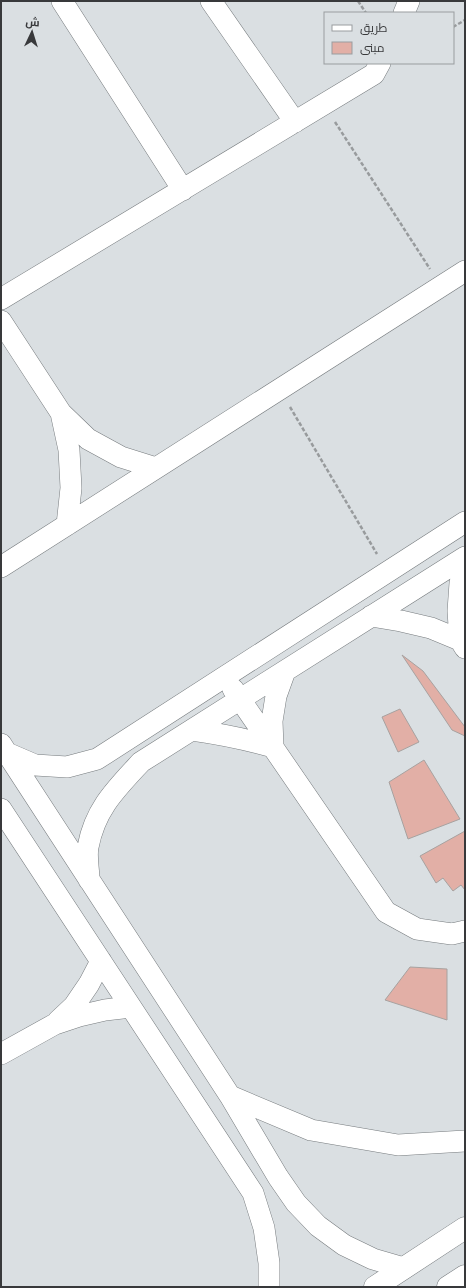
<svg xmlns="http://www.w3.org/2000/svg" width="466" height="1288" viewBox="0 0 466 1288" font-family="'Roboto Condensed',Cairo,sans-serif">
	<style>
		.building { fill: #e2afa6; stroke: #a7a2a0 }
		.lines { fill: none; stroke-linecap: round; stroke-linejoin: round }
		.minor-casing { stroke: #767b7e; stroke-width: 22 }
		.major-casing { stroke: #767b7e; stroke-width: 23 }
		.path { stroke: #989b9d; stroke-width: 2.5; stroke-dasharray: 4 2; stroke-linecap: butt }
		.minor { stroke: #fff; stroke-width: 21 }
		.major { stroke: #fff; stroke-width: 22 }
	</style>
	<rect width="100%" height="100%" fill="#dadfe2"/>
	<path class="building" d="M402,655L423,671L465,727V736L452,730Z
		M400,709L419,742L398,752L382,717Z
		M424,760L460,819L408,839L389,782Z
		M465,831V890L461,885L453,891L443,878L436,883L420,856Z
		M410,967L447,969V1020L385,1000Z"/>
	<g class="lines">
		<g class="minor-casing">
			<path id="minor" d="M62,1L183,190
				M211,1L295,122
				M404,13L409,1
				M1,299L374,74L380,63
				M1,321L61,413L88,439L121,457L156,468
				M61,413L69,450L71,488L67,525
				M465,565L460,583L458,611L460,640L465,648
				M1,567L465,271
				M371,616L401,621L431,628L460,640
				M233,689L386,912L417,929L452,934L465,931
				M192,730C220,734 246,739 273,747L272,721L276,696L285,671
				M1,744L230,1096L278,1177L296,1203L318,1226L344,1245L373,1259L404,1268
				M7,753L35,765L67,767L97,759L465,522
				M1,809L253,1193L264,1228L269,1263V1287
				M89,880C89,870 86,857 88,847C95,809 116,789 141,762L465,557
				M58,1021L74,1006L89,984L101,961
				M1,1054L55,1024L79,1016L105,1010L131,1007
				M230,1096L311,1130L398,1145L465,1141"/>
		</g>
		<g class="major-casing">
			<path id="major" d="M375,1287L465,1228
				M448,1287L465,1276"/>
		</g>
		<path class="path" d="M358,1L366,13
			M453,27L465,20
			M335,122L430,269
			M290,407L377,554"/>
		<use href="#minor" class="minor"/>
		<use href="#major" class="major"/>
	</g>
	<rect width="466" height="1288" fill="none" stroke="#38393b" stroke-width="4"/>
	<rect x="324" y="12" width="130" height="52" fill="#dadfe2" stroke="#999d9f"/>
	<rect x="332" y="25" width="20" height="6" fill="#ffffff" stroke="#999d9f"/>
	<text x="360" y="32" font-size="12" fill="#38393b">طريق</text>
	<rect x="332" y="42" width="20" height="12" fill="#e2afa6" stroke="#999d9f"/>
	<text x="360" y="52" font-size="12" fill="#38393b">مبنى</text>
	<g transform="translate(32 32) rotate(4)" stroke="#dadfe2" stroke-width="3" paint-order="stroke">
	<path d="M0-3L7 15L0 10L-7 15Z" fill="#38393b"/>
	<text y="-6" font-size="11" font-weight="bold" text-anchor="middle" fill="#38393b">ش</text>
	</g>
</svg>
